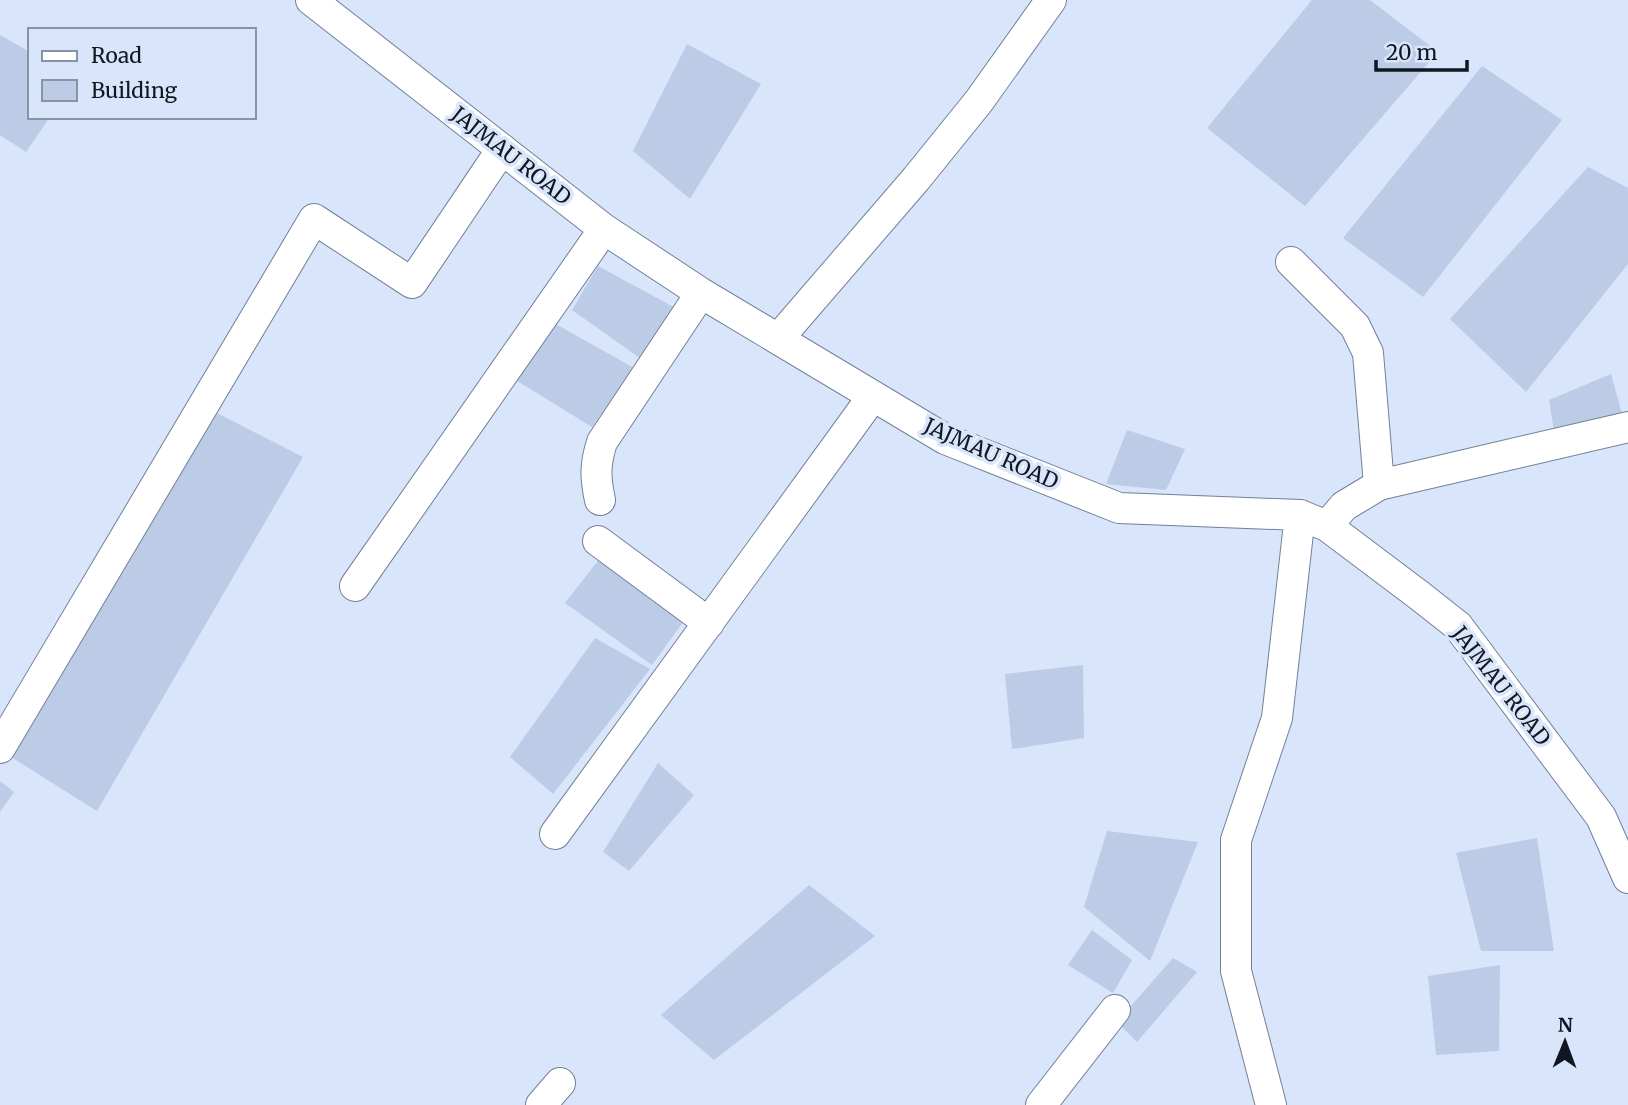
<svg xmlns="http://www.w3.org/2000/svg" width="1628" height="1105" viewBox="0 0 1628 1105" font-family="Merriweather,serif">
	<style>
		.building { fill: #bccce6 }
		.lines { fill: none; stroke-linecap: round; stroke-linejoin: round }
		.street-casing { stroke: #728098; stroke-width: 32 }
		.street { stroke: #fff; stroke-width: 30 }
		.labels { text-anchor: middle; stroke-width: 7; stroke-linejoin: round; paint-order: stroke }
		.street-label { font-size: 21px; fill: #111720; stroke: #d8e5fa }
	</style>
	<rect width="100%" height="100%" fill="#d8e5fa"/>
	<path class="building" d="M1312,0H1370L1438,52L1305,206L1207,128Z
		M0,35L30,52V117H50L26,152L0,135Z
		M687,44L761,84L690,199L633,151Z
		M1482,66L1562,120L1423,297L1343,238Z
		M1588,167L1628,188V264L1526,392L1450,319Z
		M598,266L681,311L644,361L572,310Z
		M552,322L634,368L592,427L509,376Z
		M1611,374L1624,421L1554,431L1549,400Z
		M193,401L303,457L97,811L0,750Z
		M1127,430L1185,449L1166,490L1106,484Z
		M604,553L689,614L652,665L565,603Z
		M595,638L650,669L553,794L510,757Z
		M1083,665L1084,738L1012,749L1005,674Z
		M658,763L694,795L629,871L603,852Z
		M0,781L14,792L0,812Z
		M1107,831L1198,842L1150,961L1084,907Z
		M1537,838L1554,951H1481L1456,853Z
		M809,885L875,936L714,1060L661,1015Z
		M1092,930L1132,960L1113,993L1068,965Z
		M1173,958L1197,972L1137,1042L1117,1022Z
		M1500,965L1499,1051L1436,1055L1428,976Z"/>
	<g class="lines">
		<g class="street-casing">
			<path id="street" d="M311,0L604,229L701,293L945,439L1119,508L1300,515L1327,526L1420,596L1458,626L1601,817L1628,878
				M1291,262L1355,326L1368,353L1379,485
				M778,339L916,179L979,101L1051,0
				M600,500C595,477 595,464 602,442L701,293
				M1327,526L1344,506L1379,485L1628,427
				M598,541L709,623
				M355,586L604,229
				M0,748L314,219L412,283L502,149
				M555,834L873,396
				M541,1105L560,1083
				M1041,1105L1115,1010
				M1271,1105L1236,971V840L1277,718L1300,515"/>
		</g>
		<use href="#street" class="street"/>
	</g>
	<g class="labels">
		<g class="street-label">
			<text transform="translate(511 156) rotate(38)" y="7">JAJMAU ROAD</text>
			<text transform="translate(991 454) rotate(24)" y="7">JAJMAU ROAD</text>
			<text transform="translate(1501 686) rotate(52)" y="7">JAJMAU ROAD</text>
		</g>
	</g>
	<rect x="28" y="28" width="228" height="91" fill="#d8e5fa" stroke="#8893a3" stroke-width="2"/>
	<rect x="42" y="51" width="35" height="10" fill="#ffffff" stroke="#8893a3" stroke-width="2"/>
	<text x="91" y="63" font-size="21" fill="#111720">Road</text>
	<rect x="42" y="80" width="35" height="21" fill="#bccce6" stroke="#8893a3" stroke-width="2"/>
	<text x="91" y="98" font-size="21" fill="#111720">Building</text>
	<g transform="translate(1565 1042) rotate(1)" stroke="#d8e5fa" stroke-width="5" paint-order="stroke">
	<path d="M0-5L12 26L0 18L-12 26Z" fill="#111720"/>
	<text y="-10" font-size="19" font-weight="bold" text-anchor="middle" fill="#111720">N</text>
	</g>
	<path d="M1376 60v10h91v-10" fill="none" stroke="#111720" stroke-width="3.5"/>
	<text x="1386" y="60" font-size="21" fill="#111720" stroke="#d8e5fa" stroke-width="5" paint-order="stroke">20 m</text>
</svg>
